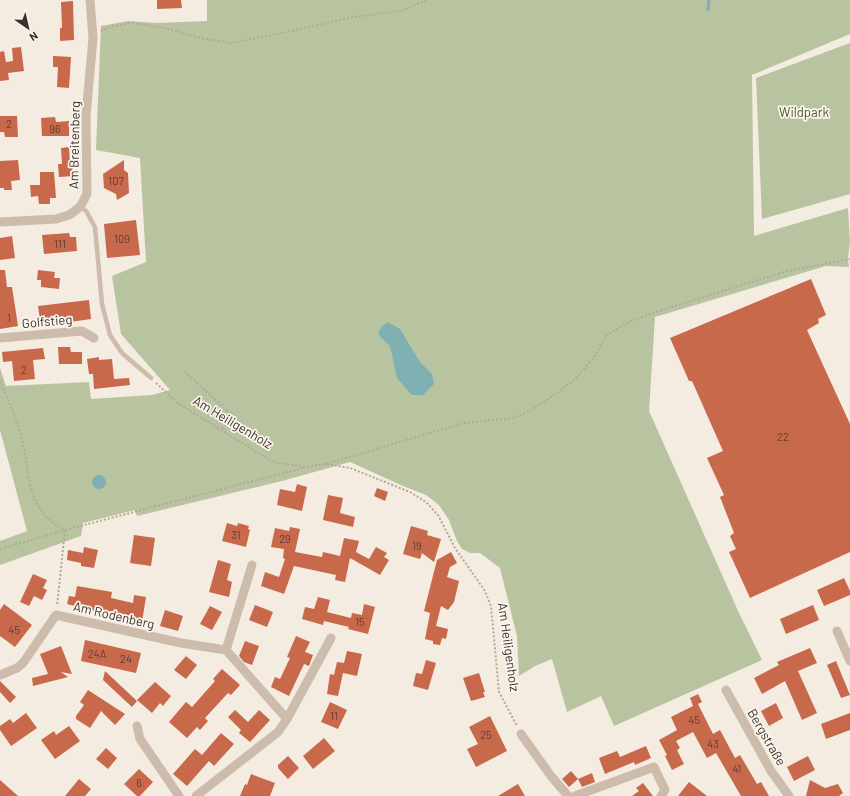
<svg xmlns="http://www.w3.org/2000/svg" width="850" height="796" viewBox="0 0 850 796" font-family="Barlow,sans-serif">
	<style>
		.green { fill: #b8c4a0 }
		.water { fill: #7fb0b2 }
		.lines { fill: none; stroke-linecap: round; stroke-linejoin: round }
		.stream { stroke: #7fb0b2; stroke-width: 3 }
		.building { fill: #c8694b }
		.path { stroke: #b9a596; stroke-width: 2; stroke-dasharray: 2 2; stroke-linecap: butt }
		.lane { stroke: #cdbbac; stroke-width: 4.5 }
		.street { stroke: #cdbbac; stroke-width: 9 }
		.labels { text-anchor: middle; stroke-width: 3.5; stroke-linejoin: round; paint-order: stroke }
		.number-label { font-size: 11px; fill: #5e3e33 }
		.park-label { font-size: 13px; fill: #4a5a2e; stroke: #fbf5ee }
		.street-label { font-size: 13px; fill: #3b302b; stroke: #fbf5ee }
	</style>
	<rect width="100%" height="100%" fill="#f4ebe1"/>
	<path class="green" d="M207,0H850V34L752,75L754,236L848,208L850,242L848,258L849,267L826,266L655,317L649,411L739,613L762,660L614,726L601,696L567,712L552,659L535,666L519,676L517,636L500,568L480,553H470L462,549L457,541L449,520L439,505L426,495L403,486L350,462L282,481L137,516L135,510L83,523L81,536L0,565V541L27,531L0,430V368L6,386L89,382L91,399L152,395L170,390L121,334L112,276L146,262L140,158L96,150L101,26L128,21L157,23L207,21Z
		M850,43V194L762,219L756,78Z"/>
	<path class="water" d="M388,322L400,329L420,362L432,374L434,384L423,395H412L397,378L390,346L381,338L378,333L381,327Z
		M92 482a7 7 0 1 1 14 0a7 7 0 1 1-14 0Z"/>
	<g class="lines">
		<path class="stream" d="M708,10L709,0"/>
	</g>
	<path class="building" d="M157,0H181L182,8L157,9Z
		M73,1L74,40L60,41V28H62L61,2Z
		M21,47L24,71L8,73L9,80L0,81V52L4,51L6,62L13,61L12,48Z
		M53,56L71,57L69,88L57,87L58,67H53Z
		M0,116H17L18,137H5L4,132H0Z
		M55,117L56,122L69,121V136H42L41,118Z
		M69,147L70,164L72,163L73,176L59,177L58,164H62L61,148Z
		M18,160L20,180L11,181L12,190H4V188H0V161Z
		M124,160V170L128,173L129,193L117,200L116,194L104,188L103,174Z
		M40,172H54L56,198H50V204H39L38,196L31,197L30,185H40Z
		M136,220L140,255L107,258L104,224Z
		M69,233L70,237H76L77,251L44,254L42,235Z
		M12,236L15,258L0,260V238Z
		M0,270H5L7,287H12L18,326L0,329Z
		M38,270L55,272L54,278H60L59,289L41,287V280H37Z
		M811,279L826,315L818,319L819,323L807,330L850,424V552L750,598L729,552L736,549L730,536L734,533L720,497L724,495L707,458L723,451L692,381H689L670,338Z
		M89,300L91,319L41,326L38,306Z
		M58,347H70L71,352H82V364H59Z
		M43,348L45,359L33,360L35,379L14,381L12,361L3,362L2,352Z
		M99,357V360L112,359L114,379L129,378L130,385L94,389L93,374H89L87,359Z
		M297,484L307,487L302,511L277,505L280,489L295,492Z
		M377,488L388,492L385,501L374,496Z
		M328,495L343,498L340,513L355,517L353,527L323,520Z
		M227,523L237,526L238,523L249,526L248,529L250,530L246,547L222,541Z
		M411,526L428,531L427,535L441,539L434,562L422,553L420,559L403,554Z
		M290,527L300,529L295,552L322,557L323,552L340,556L344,538L359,541L356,552L369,559L376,547L387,553L384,557L389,560L380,575L350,558L345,582L335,580L336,575L294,566L284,594L261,586L265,572L279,577L285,559L283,558L284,549L271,547L275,528L289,531Z
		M134,535L155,538L151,566L130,563Z
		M84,547L98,550L94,568L81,566V563L67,560L68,550L83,553Z
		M451,552L457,563L450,567L447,577L459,581L454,602L448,610L441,606L436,626L448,629L446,639L442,638L440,645L433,644V641L425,639L430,613L424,611L437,560Z
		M218,560L231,564L227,580L232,582L229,597L209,592Z
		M33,574L47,580L43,588L47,590L42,600L34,596L29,606L20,602Z
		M844,578L850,591V595L824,606L817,590Z
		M77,586L112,592L111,598L133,603L134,595L146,597L142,622L131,621L132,616L108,611L107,614L67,604L69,596L75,597Z
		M318,597L330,600L327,612L351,618L352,613L362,615L364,604L375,607L368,634L348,629L349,627L324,621L323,625L302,619L305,607L314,609Z
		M4,604L32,625L15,647L0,636V610Z
		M255,605L273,612L267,627L249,620Z
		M813,605L819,620L786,634L780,619Z
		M210,606L222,612L212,630L200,624Z
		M165,610L183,616L178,631L160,626Z
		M296,636L310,642L305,652L313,655L309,666L304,664L289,696L271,687L275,677L280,679L290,658L287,657Z
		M85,640L141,653L136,673L81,661Z
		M245,641L259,646L252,665L244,662L239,656Z
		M61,646L72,674L61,672L68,677L33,686L32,678L48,674L40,654Z
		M810,648L817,663L798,671L817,713L802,720L785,681L762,694L754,678L779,665L777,662Z
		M347,651L362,654L357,676L343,673L338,696L327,694L330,674L334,675L337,662L344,663Z
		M186,656L197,665L186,679L174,670Z
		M426,660L436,663L428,690L413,686L416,673L422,674Z
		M836,661L850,695L841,698L827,665Z
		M222,669L240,685L231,695L228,693L205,718L208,721L200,730L197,727L187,738L169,722L186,702L192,707L215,681L213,679Z
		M105,671L137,701L132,707L103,680Z
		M479,673L485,692H483L485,697L471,701L463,678Z
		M0,681L16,697L10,703L0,692Z
		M155,682L171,696L163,706L160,703L152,713L137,700Z
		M88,690L125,714L115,725L101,711L90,728L76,719V716L84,705L80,702Z
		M698,694L702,702L698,704L713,734L720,730L735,758L740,755L757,784L761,782L769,796H741L716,753L707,758L693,732L676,741L680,748L677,750L684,764L672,770L665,756L667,755L659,740L677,730L671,717L693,706L690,698Z
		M330,702L347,710L338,729L321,722Z
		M776,703L783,718L769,726L761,711Z
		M235,710L248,722L259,710L270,720L250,742L239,733L241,730L228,717Z
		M26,713L37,728L11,746L0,730V726L10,719L13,723Z
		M850,713V730L826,739L821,724Z
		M490,716L507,751L476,767L467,749L478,744L469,727Z
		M69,726L80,741L55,759L41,740L54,731L56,735Z
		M221,733L234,744L214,766L209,761L187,786L173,774L195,749L202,755Z
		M324,738L335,751L313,769L303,756Z
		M646,746L651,758L635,765L634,762L605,774L599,758L617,751L620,757Z
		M106,748L117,758L108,769L96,759Z
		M288,756L299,768L288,779L278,768V765Z
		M808,756L815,770L794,781L787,767Z
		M139,769L153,782L140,796H137L124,784Z
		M571,771L578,779L569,787L562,779Z
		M592,773L595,782L582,787L578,779Z
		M251,774L275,783L270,796H240L245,784L247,785Z
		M79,779L91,789L85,796H65Z
		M0,780L18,796H0Z
		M810,780L825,788L838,784L843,793L839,796H806Z
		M689,782L707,796H678Z
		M643,783L653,796H632L639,791L636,788Z
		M518,784L525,796H498Z"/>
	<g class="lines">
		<path class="path" d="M101,31L112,26L133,23L165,28L205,39L232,43L287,32L353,17L401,11L426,0
			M185,372L233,416L221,430
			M0,381C7,398 16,417 21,435C31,472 24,510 65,530L303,468
			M156,383L179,404L273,462L305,467L326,464L350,468L410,492L426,502L438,515L455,548L485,591L491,606L499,692L517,726
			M326,464L464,423L513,418L526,413L550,398L573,381L593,359L607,335L629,322L656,312L787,271L850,259
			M0,549L65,530L57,606"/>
		<path class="lane" d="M80,207L86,211L95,227L102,304L110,335L122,353L151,378"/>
		<path class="street" d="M0,222L56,219L69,215L80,207L87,194L86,116L93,38L90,0
			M0,338L82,331L94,338
			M837,631L850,661
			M226,650L252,565
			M0,675L17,668L23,663L56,615L181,643L226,650L287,719
			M726,690L771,771L789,796
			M137,726L140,739L179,796
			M521,734L551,776L568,796
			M196,796L278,732L287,719L331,638
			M575,796L654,767L665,790L661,796"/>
	</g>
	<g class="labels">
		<g class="number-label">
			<text x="9" y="128">2</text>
			<text x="55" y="133">96</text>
			<text x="116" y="185">107</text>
			<text x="122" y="243">109</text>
			<text x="60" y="248">111</text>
			<text x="9" y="322">1</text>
			<text x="24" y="374">2</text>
			<text x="783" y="441">22</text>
			<text x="236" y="539">31</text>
			<text x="285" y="543">29</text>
			<text x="417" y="550">19</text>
			<text x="360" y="626">15</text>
			<text x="14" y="634">45</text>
			<text x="97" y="658">24A</text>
			<text x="126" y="663">24</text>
			<text x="334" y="720">11</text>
			<text x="694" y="724">45</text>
			<text x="486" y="739">25</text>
			<text x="713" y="748">43</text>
			<text x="737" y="773">41</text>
			<text x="139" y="787">6</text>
		</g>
		<g class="park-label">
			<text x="804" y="117">Wildpark</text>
		</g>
		<g class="street-label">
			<text transform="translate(74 145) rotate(-89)" y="5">Am Breitenberg</text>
			<text transform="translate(47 321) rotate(-5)" y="5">Golfstieg</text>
			<text transform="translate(233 422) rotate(31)" y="5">Am Heiligenholz</text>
			<text transform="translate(114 615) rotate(13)" y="5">Am Rodenberg</text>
			<text transform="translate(509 647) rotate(82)" y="5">Am Heiligenholz</text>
			<text transform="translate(767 737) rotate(60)" y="5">Bergstraße</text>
		</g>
	</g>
	<g transform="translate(28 28) rotate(146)" stroke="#fbf5ee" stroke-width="3" paint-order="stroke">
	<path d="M0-3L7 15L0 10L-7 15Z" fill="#3b302b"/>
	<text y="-6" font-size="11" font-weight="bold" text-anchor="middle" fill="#3b302b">N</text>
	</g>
</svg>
